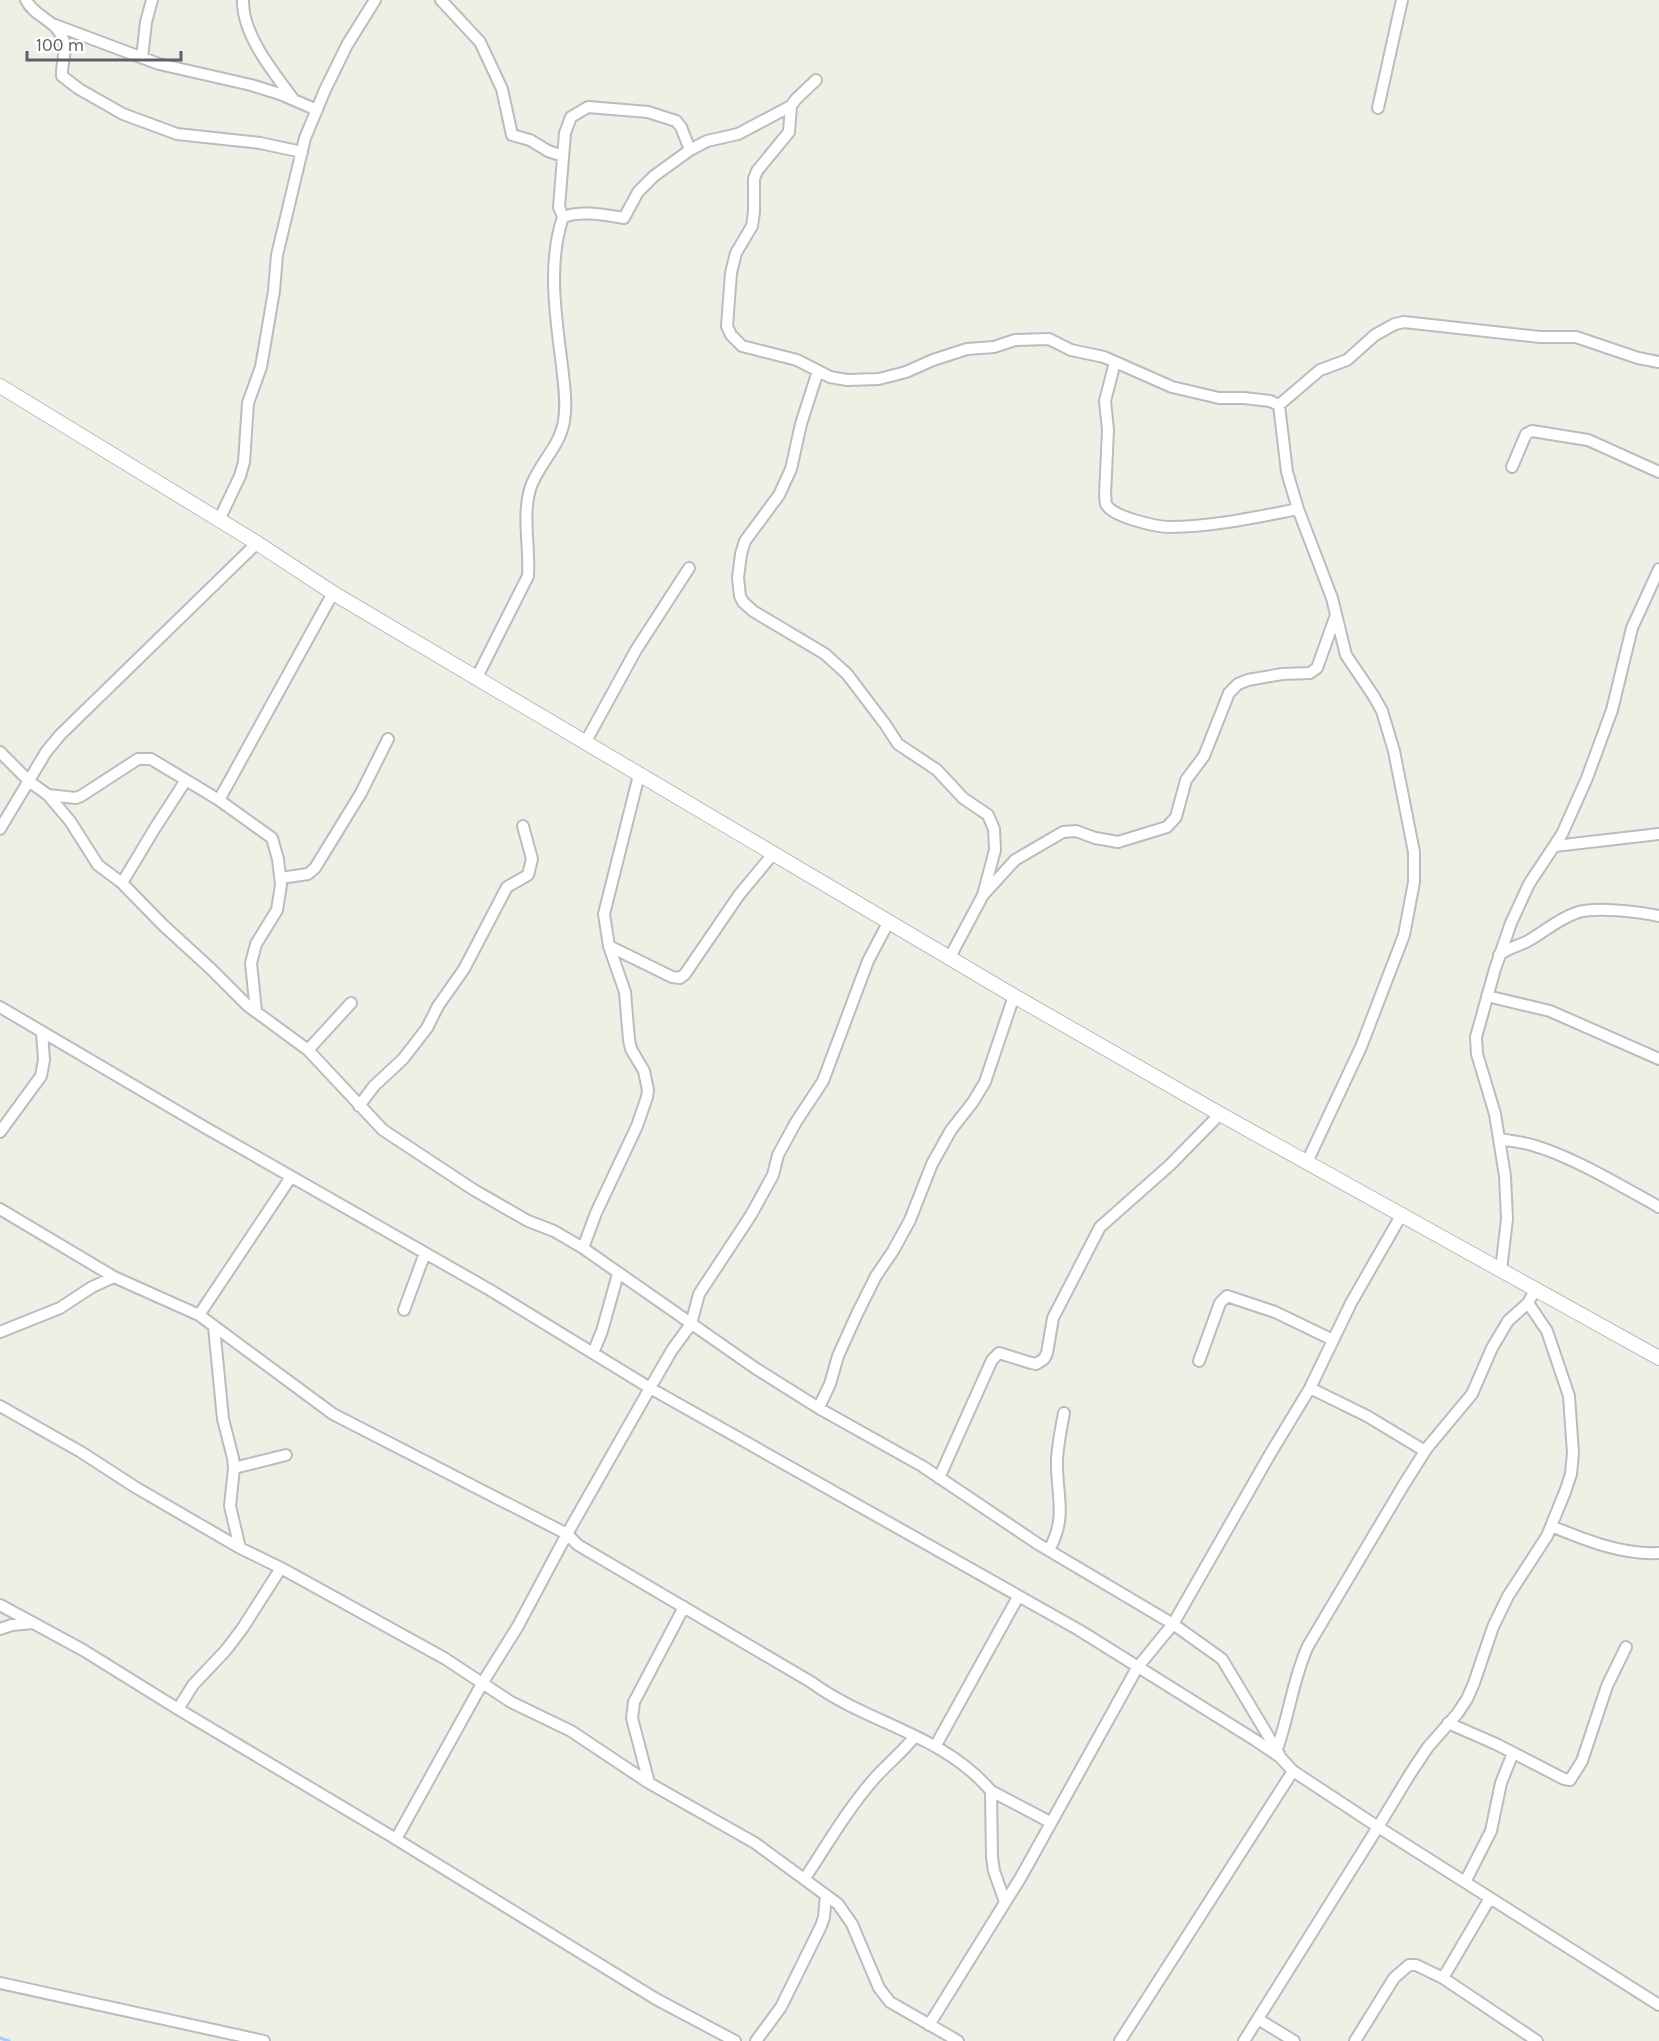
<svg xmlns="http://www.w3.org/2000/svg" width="1659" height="2041" viewBox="0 0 1659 2041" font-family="Karla,sans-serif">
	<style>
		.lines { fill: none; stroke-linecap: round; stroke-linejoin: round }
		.stream { stroke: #a7cbfe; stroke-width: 3 }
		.minor-casing { stroke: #babcc1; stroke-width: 14 }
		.tertiary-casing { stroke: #babcc1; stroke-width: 16 }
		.minor { stroke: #fff; stroke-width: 10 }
		.tertiary { stroke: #fff; stroke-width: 14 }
	</style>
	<rect width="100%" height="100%" fill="#efefe6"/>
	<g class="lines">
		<path class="stream" d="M0,2038L9,2041"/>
		<g class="minor-casing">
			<path id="minor" d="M26,0C35,18 58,20 64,42C67,52 61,65 62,76L79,89L123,114L177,134L260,143L302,152
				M243,0C242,35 274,73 294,100
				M441,0L480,42L502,89L512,135L530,140L548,151L563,156
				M55,25L159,64L251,85L280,94L317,110
				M142,58L146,22L152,0
				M791,106L789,132L757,171L754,179V212L752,226L736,253L731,273L727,326L731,335L742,346L797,360L830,377L847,380L879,379L906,372L933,360L967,349L994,347L1015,340L1049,339L1071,350L1104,357L1172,387L1219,398H1244L1270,401L1279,405L1287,472L1298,509L1332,598L1346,655L1373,695L1382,711L1394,751L1414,852V882L1404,935L1361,1047L1307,1162
				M1378,108L1402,0
				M563,217L559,207L565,133L571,117L588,107L648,112L676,121L681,127L690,150
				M1115,362L1105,401L1108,430L1105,495C1106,498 1105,501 1106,504C1112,517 1157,527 1170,527C1212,527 1257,517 1298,509
				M818,371L801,424L791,469L779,495L745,541L741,554L738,578L740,596L743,602L753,611L825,654L847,674L885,724L898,744L937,770L963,798L988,815L994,829L995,850L983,895L950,957
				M1279,405L1320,370L1347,360L1375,335L1395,324L1404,322L1540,337H1576L1638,358L1659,362
				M1512,467L1526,434L1532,431L1588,440L1659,472
				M219,520L240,476L244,462L248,403L261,367L274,291L277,255L305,138L325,90L347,45L375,0
				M476,679L528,576C530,547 522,517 530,489C538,464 560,447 564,421C567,403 564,384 562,366C556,318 547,264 563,217C582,210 605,215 624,218L638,192L654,176L690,150L707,141L738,134L791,106L796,99L816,80
				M585,743L636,650L689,568
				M0,752L30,782L48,795L70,821L98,865L122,883L163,925L210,968L248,1006L308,1050L383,1130L474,1190L528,1221L554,1231L583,1248L755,1368L822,1410L922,1466L1038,1544L1173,1624L1222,1659L1279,1754
				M48,795L76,798L81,796L138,759H151L219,800L272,838L278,859L281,885L277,910L256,944L251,963L256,1011
				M219,800L333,593
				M0,829L46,752L60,735L257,543
				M1555,846L1659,834
				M281,878L308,874L315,868L361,793L388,739
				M122,883L155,828L186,780
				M984,894L1015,860L1063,832L1076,831L1095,838L1118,842L1167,827L1176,817L1186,780L1204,756L1229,693L1238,684L1248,680L1282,674L1310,673L1317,668L1336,615
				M888,923L868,961L823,1081L796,1122L778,1155L773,1175L751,1215L699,1294L691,1324L672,1350L650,1388L567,1534L578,1545L811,1682C868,1724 943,1734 991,1791L992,1857L994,1871L1005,1902
				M609,946L672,977L680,978L685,974L739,895L773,854
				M1499,955C1508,948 1518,946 1528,941C1544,932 1558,919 1576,913C1593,906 1641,912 1659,916
				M1487,996L1550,1011L1659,1059
				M0,1007L206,1128L490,1290L650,1388L1079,1630L1255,1740L1280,1757L1293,1771L1378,1827L1659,2005
				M308,1050L351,1003
				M359,1106L374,1086L403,1059L427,1028L438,1006L464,969L507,887L528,875L532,859L523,826
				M0,1132L41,1076L44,1060L42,1032
				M1500,1139C1510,1141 1522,1142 1532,1145C1574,1157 1621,1186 1659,1207
				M0,1209L114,1277L199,1315L333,1414L567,1534L518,1626L483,1682L396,1839
				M583,1248L596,1213L637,1126L647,1097L648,1090L644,1071L631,1049L629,1040L625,992L609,946L604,914L639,775
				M1501,1270L1507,1219L1505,1176L1495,1114L1477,1054L1476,1037L1495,969L1511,923L1529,884L1562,834L1587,778L1612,710L1632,628L1659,569
				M404,1310L425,1253
				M199,1315L291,1177
				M214,1327L223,1419L233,1458L234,1468L230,1506L240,1548
				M0,1332L60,1308L92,1287L114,1277
				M593,1353L602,1331L618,1274
				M1199,1361L1220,1303L1227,1296L1275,1312L1333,1340
				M1310,1388L1367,1416L1425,1451
				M0,1406L81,1452L135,1487L240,1548L281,1568L444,1658L511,1702L571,1731L649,1783L755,1843L838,1904L852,1924L879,1988L890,2002L958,2041
				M819,1407L830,1384L838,1356L857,1314L876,1276L893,1251L910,1220L932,1164L951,1130L973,1102L985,1082L1014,996
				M234,1468L286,1455
				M939,1478L992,1360L999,1353L1031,1363L1036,1364L1044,1359L1047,1353L1053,1318L1100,1227L1170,1165L1220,1114
				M1551,1526C1585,1540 1622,1555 1659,1553
				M1049,1550C1068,1515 1056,1496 1057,1459C1058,1444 1061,1428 1064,1413
				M0,1605L83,1650L178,1709L391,1836L656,1999L735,2041
				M0,1629L12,1625L33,1623
				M178,1709L193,1685L226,1650L242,1629L281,1568
				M1448,1723L1496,1744L1564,1779L1570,1780L1582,1761L1607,1686L1626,1647
				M936,1745L1018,1597
				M1277,1749C1289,1716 1293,1678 1308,1646L1403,1486L1427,1448L1472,1394L1492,1348L1508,1321L1528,1303L1535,1290
				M649,1783L632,1718L634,1702L684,1607
				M991,1791L1050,1822
				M805,1878C827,1845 847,1810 874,1779C887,1764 903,1752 915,1736
				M1465,1882L1491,1831L1501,1783L1513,1753
				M1443,1978L1490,1898
				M0,1983L264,2041
				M1258,2019L1294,2041
				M929,2025L1021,1877L1137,1668L1173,1624L1269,1456L1310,1388L1351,1303L1402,1214
				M756,2041L781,2007L821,1926L824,1917L826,1895
				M1120,2041L1293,1771
				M1244,2041L1378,1827L1410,1774L1428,1747L1457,1714L1467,1699L1474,1683L1493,1627L1508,1596L1547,1536L1565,1492L1571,1474L1573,1453L1569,1396L1547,1331L1528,1303
				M1355,2041L1394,1978L1409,1965H1416L1443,1978L1537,2041"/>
		</g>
		<g class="tertiary-casing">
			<path id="tertiary" d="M0,386L257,543L333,593L1014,996L1220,1114L1659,1358"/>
		</g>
		<use href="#minor" class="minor"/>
		<use href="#tertiary" class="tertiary"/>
	</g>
	<path d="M27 51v9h154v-9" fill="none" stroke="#5d6066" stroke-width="3"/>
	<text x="36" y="51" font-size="18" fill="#5d6066" stroke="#ffffff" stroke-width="4.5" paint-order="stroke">100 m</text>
</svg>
